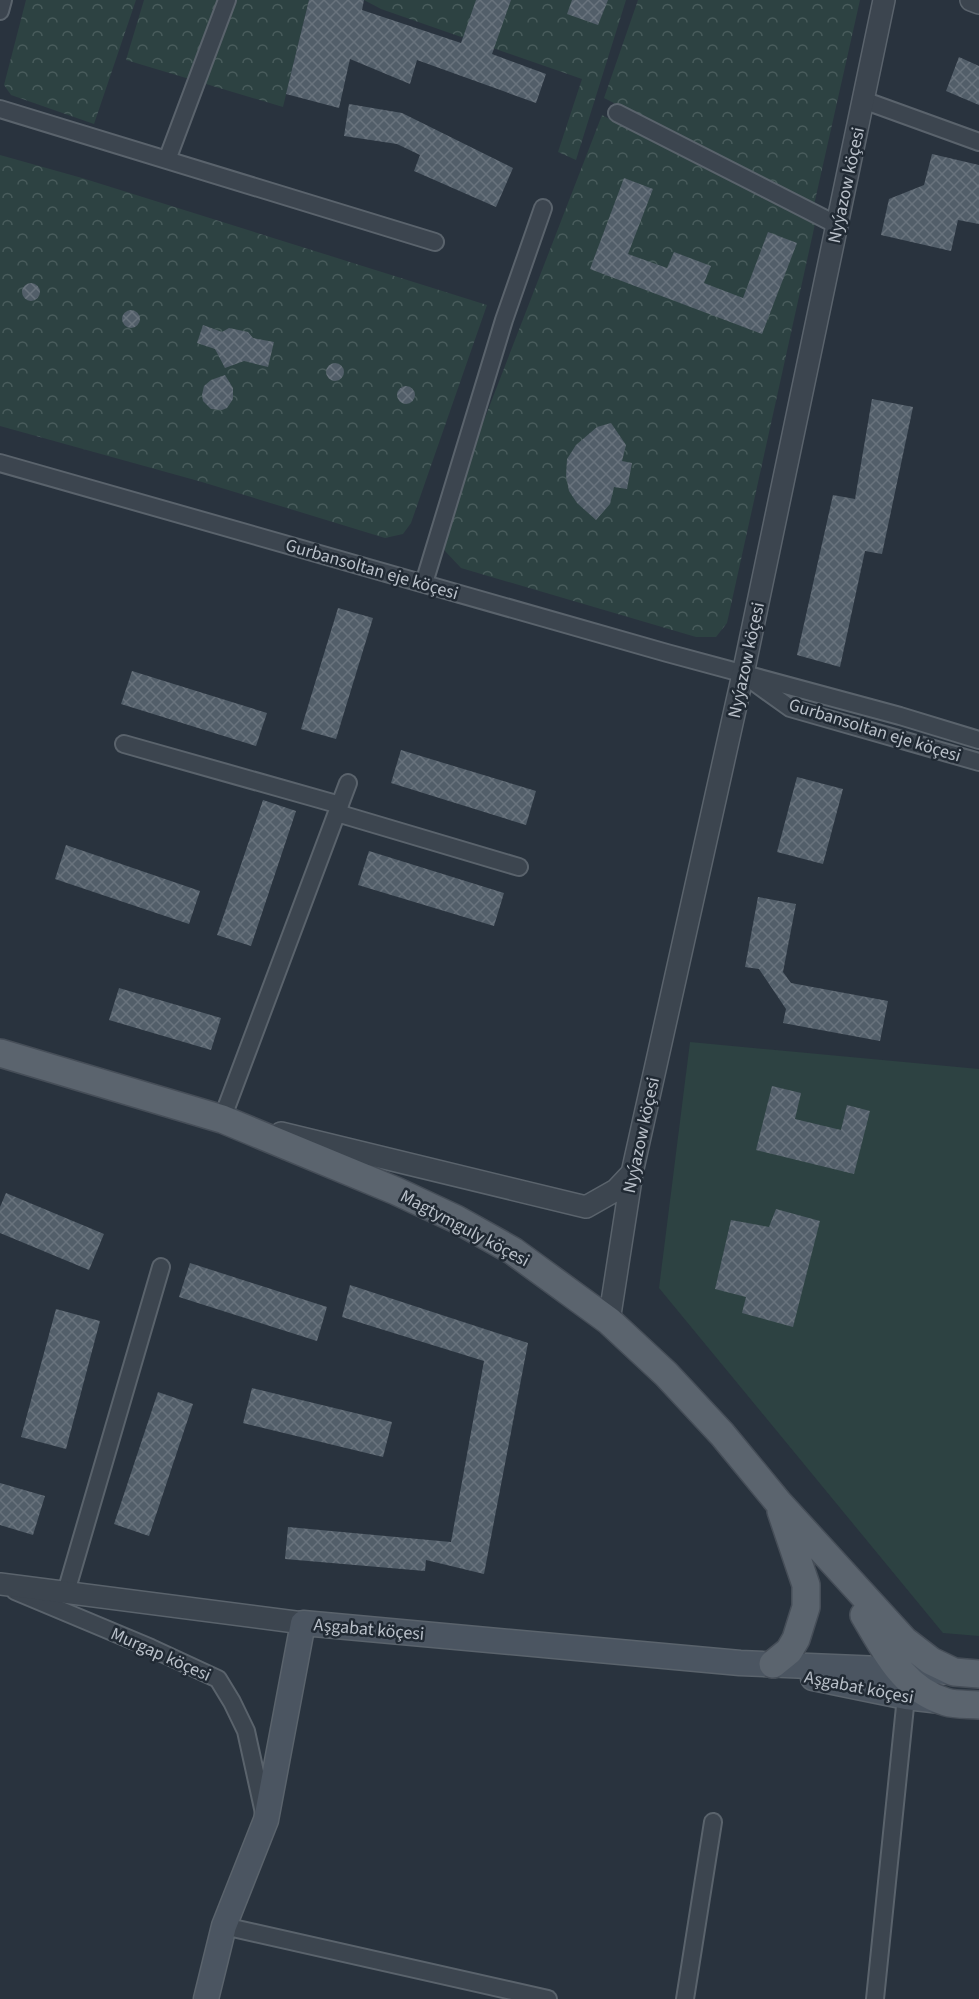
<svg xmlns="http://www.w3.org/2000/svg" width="979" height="1999" viewBox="0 0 979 1999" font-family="'Source Sans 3',sans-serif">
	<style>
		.grass { fill: #2d4242 }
		.park { fill: url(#park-crowns) }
		.building { fill: url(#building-cross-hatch) }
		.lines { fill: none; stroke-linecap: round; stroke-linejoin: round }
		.minor-casing { stroke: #5a636c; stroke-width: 20 }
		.tertiary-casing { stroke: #5a636c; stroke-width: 24 }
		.secondary-casing { stroke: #5a636c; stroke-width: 27 }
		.primary-casing { stroke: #464e58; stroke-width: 30 }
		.minor { stroke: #3c454f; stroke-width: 16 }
		.tertiary { stroke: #3c454f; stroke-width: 21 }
		.secondary { stroke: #4b5561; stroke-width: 24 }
		.primary { stroke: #5b646e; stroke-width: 27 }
		.labels { text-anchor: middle; stroke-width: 5; stroke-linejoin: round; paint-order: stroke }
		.street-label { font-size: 18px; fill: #b9c0c9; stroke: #212a34 }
	</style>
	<defs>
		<pattern id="park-crowns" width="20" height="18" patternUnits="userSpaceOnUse" patternTransform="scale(1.5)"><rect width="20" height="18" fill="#2d4242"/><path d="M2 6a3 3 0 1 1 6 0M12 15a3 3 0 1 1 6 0" fill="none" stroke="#495c5c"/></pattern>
		<pattern id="building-cross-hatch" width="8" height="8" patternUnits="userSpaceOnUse" patternTransform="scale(1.5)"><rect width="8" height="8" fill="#525e69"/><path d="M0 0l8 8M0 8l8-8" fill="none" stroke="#69737d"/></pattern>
	</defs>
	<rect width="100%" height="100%" fill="#29333e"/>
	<path class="grass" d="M690,1042L979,1069V1636L943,1633L659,1288Z"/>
	<path class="park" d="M26,0H136L94,124L11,95L4,85Z
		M144,0H309L283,107L126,60Z
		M364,0H626L576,160L558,152L582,79L381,9Z
		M638,0H860L814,205L604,98Z
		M602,115L815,224L727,623L716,637H696L461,568L445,551L440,534Z
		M0,155L82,178L487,305L411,523L403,534L385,538L202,482L0,426Z"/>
	<path class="building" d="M309,0H364L362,10L461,43L476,0H511L492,54L546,74L536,103L417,60L410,84L350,59L339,108L286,94Z
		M572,0H608L598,25L567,14Z
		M959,57L979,66V105L946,91Z
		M349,104L402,113L513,168L496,207L414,171L420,155L397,144L344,136Z
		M932,154L979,165V224L958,220L951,251L881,235L889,199L924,185Z
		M624,178L653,189L628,254L667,268L674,252L711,266L704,283L743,298L768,232L797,243L762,334L590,269Z
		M22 292a9 9 0 1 1 18 0a9 9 0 1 1-18 0Z
		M122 319a9 9 0 1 1 18 0a9 9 0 1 1-18 0Z
		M203,325L222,332L229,328L248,332L253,338L274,342L268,367L244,361L225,368L215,349L197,343Z
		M326 372a9 9 0 1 1 18 0a9 9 0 1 1-18 0Z
		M225,375L233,388V399L227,408L222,410L211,409L203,401L202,395L204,386L211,380Z
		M397 395a9 9 0 1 1 18 0a9 9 0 1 1-18 0Z
		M872,399L913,407L882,554L865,551L840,667L797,655L833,495L855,499Z
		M611,423L626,445L622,461L632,463L627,489L614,487L610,504L596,520L577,503L569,491L566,476L567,459L576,445L597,427Z
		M338,608L373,618L336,739L301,729Z
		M132,671L267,713L256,746L121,704Z
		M401,750L536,791L526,825L391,783Z
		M797,777L843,789L823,864L777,852Z
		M263,800L296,811L251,946L217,935Z
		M66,845L200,891L189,924L55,879Z
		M369,851L504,893L494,926L358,885Z
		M758,897L796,904L783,972L791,983L888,1001L880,1041L783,1023L786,1009L759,969L745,967Z
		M119,988L221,1018L211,1050L109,1020Z
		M772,1086L801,1093L795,1119L841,1130L847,1105L870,1111L854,1174L756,1150Z
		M6,1193L104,1234L89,1270L0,1233V1207Z
		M776,1209L820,1221L793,1327L742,1313L746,1297L715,1289L731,1220L769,1227Z
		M190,1263L327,1307L317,1341L179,1297Z
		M350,1285L528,1343L484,1574L426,1560L425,1571L285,1559L288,1527L451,1542L484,1361L342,1317Z
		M56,1309L100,1321L66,1449L21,1437Z
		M252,1388L392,1422L383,1457L243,1423Z
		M158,1392L193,1404L149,1536L114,1524Z
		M0,1483L45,1496L33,1535L0,1525Z"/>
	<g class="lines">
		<g class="minor-casing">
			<path id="minor" d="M0,11L3,0
				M863,100L979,142
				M0,109L435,242
				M617,113L837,225
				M167,160L227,0
				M0,463L667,653L900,716L979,740
				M424,583L504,320L543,208
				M751,680L790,708L979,762
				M124,744L340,805
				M337,813L519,867
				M222,1119L348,783
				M15,1591L151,1648L218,1679L232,1702L246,1731L264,1813
				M66,1592L161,1267
				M224,1926L548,1999
				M685,1999L713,1822
				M875,1999L907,1687"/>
		</g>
		<g class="tertiary-casing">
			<path id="tertiary" d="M971,0L979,3
				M281,1133L586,1207L616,1190L632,1173
				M609,1321L632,1173L743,674L884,0
				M0,1584L303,1623"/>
		</g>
		<g class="secondary-casing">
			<path id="secondary" d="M813,1678L906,1697L941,1701
				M206,1999L224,1926L266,1820L303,1623L740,1663L953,1672"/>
		</g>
		<g class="primary-casing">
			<path id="primary" d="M0,1053L222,1119L396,1191L456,1219L513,1251L609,1321L666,1374L722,1434L778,1502L905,1641L931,1661L954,1672L979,1674
				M864,1615C885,1650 903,1689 946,1702C956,1705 968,1704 979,1705
				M773,1664L789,1651L796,1639L806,1607V1585L781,1511"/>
		</g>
		<use href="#minor" class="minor"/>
		<use href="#tertiary" class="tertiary"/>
		<use href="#secondary" class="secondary"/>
		<use href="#primary" class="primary"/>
	</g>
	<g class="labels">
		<g class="street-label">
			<text transform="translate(846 185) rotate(-78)" y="6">Nyýazow köçesi</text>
			<text transform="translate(372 569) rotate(16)" y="6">Gurbansoltan eje köçesi</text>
			<text transform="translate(746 660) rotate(-78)" y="6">Nyýazow köçesi</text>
			<text transform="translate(875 730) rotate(17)" y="6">Gurbansoltan eje köçesi</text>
			<text transform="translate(641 1135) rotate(-78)" y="6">Nyýazow köçesi</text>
			<text transform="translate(465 1228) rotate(28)" y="6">Magtymguly köçesi</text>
			<text transform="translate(369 1629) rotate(5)" y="6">Aşgabat köçesi</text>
			<text transform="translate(161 1654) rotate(24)" y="6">Murgap köçesi</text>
			<text transform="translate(859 1687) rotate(11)" y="6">Aşgabat köçesi</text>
		</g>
	</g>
</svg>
